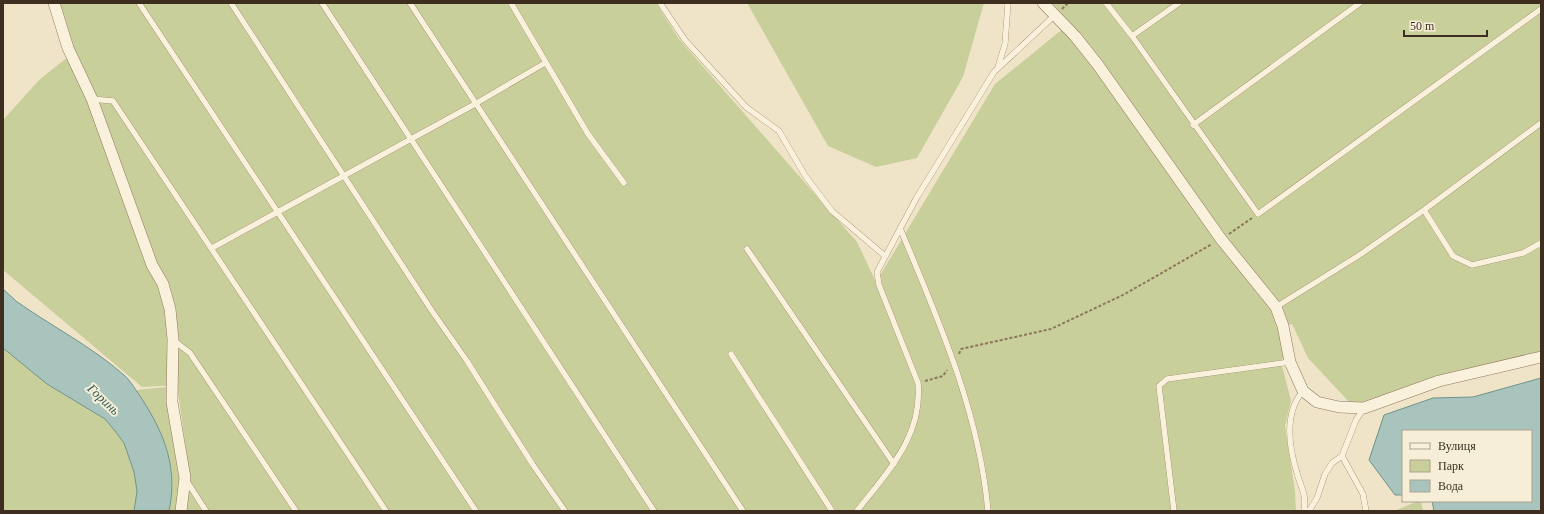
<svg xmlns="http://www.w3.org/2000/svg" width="1544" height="514" viewBox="0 0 1544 514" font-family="'Times New Roman',serif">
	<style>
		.green { fill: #c9cf9b }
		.water { fill: #a9c4bc; stroke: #6f938a }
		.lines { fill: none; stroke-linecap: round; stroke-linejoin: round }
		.service-casing { stroke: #8d765c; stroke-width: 6 }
		.minor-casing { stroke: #8d765c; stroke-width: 12 }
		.path { stroke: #8d765c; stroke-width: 2; stroke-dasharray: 3 2; stroke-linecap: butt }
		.service { stroke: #faf1dc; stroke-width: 5.5 }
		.minor { stroke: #faf1dc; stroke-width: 11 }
		.labels { text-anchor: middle; stroke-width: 4; stroke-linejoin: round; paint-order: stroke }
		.water-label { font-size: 13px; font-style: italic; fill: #2f5d5a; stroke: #f7eed8 }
	</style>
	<rect width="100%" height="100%" fill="#f0e4c8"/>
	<path class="green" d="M57,3H656L679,39L857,242L876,282L995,84L1070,23L1052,3H1541V354L1374,401L1350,403L1308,358L1292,324L1278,327L1286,354L1281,361L1291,401L1285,426L1295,491L1296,511H186L190,478L177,385L142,387L3,270V120L40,79L74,52Z
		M747,3H984L963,77L917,158L876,167L828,146Z
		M3,348L47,384L105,419L115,431L124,443L134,472L137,491L134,511H3Z
		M166,387L180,479L177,511H169C180,460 161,432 136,390Z
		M1418,501H1421L1423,511H1394Z"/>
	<path class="water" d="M3,289L16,301C51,326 91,346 124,375C131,381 136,391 142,399C165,435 178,468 169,511H134L137,491L134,472L124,443L115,431L105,419L47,384L3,348Z
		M1541,378V511H1434L1432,501H1531V431H1403V495H1395L1369,460L1384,415L1433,398L1473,397Z"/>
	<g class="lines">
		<g class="service-casing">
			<path id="service" d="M139,3L476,511
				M231,3L432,311L467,361L533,465L565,511
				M322,3L654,511
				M410,3L743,511
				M511,3L588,134L624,183
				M660,3L685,40L746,107L779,131L806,177L832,211L885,256
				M1106,3L1132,36L1258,214L1541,9
				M1132,36L1179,3
				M998,67L1005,44L1008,3
				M92,99L113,101L386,511
				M1193,125L1360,3
				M1424,210L1453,256L1472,265L1523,253L1541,243
				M900,228C938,319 979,411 988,511
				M212,248L475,104L545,63
				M747,249L894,464
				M1276,307L1358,256L1424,210L1541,123
				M173,340L190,353L296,511
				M731,354L832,511
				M1303,391C1284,413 1289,447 1297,473C1301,488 1307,495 1304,511
				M1342,456L1363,494L1366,511
				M186,480L206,511
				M857,511C888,471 923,436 918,383L879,285L877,272L917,197L994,72L1055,15
				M1174,511L1159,386L1167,379L1290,362
				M1309,511L1317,498L1325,474L1332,463L1342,456L1356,420L1364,408"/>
		</g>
		<g class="minor-casing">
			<path id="minor" d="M54,3L68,48L92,99L152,265L163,284L170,309L173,339L172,402L185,478L181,511
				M1043,3L1075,36L1098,65L1221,239L1276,307L1283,326L1290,362L1303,391L1317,402L1339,407L1364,408L1439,381L1541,357"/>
		</g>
		<path class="path" d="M1062,9L1068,3
			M1229,234L1252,218
			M959,354L961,349L1051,329L1125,294L1212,244
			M925,381L943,376L947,370"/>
		<use href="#service" class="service"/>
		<use href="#minor" class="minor"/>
	</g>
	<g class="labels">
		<g class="water-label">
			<text transform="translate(104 399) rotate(43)" y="5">Горинь</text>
		</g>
	</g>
	<rect width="1544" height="514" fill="none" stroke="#3d2e20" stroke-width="8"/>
	<rect x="1402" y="430" width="130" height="72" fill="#f7eed8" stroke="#ada18e"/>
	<rect x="1410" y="443" width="20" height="6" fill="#faf1dc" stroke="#ada18e"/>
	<text x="1438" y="450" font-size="12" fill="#3d2e20">Вулиця</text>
	<rect x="1410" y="460" width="20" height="12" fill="#c9cf9b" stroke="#ada18e"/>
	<text x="1438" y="470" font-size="12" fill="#3d2e20">Парк</text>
	<rect x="1410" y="480" width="20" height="12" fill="#a9c4bc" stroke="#ada18e"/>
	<text x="1438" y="490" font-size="12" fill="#3d2e20">Вода</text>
	<path d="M1404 30v6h83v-6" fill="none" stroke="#3d2e20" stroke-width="2"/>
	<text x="1410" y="30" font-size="12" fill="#3d2e20" stroke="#f7eed8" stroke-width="3" paint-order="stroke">50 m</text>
</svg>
